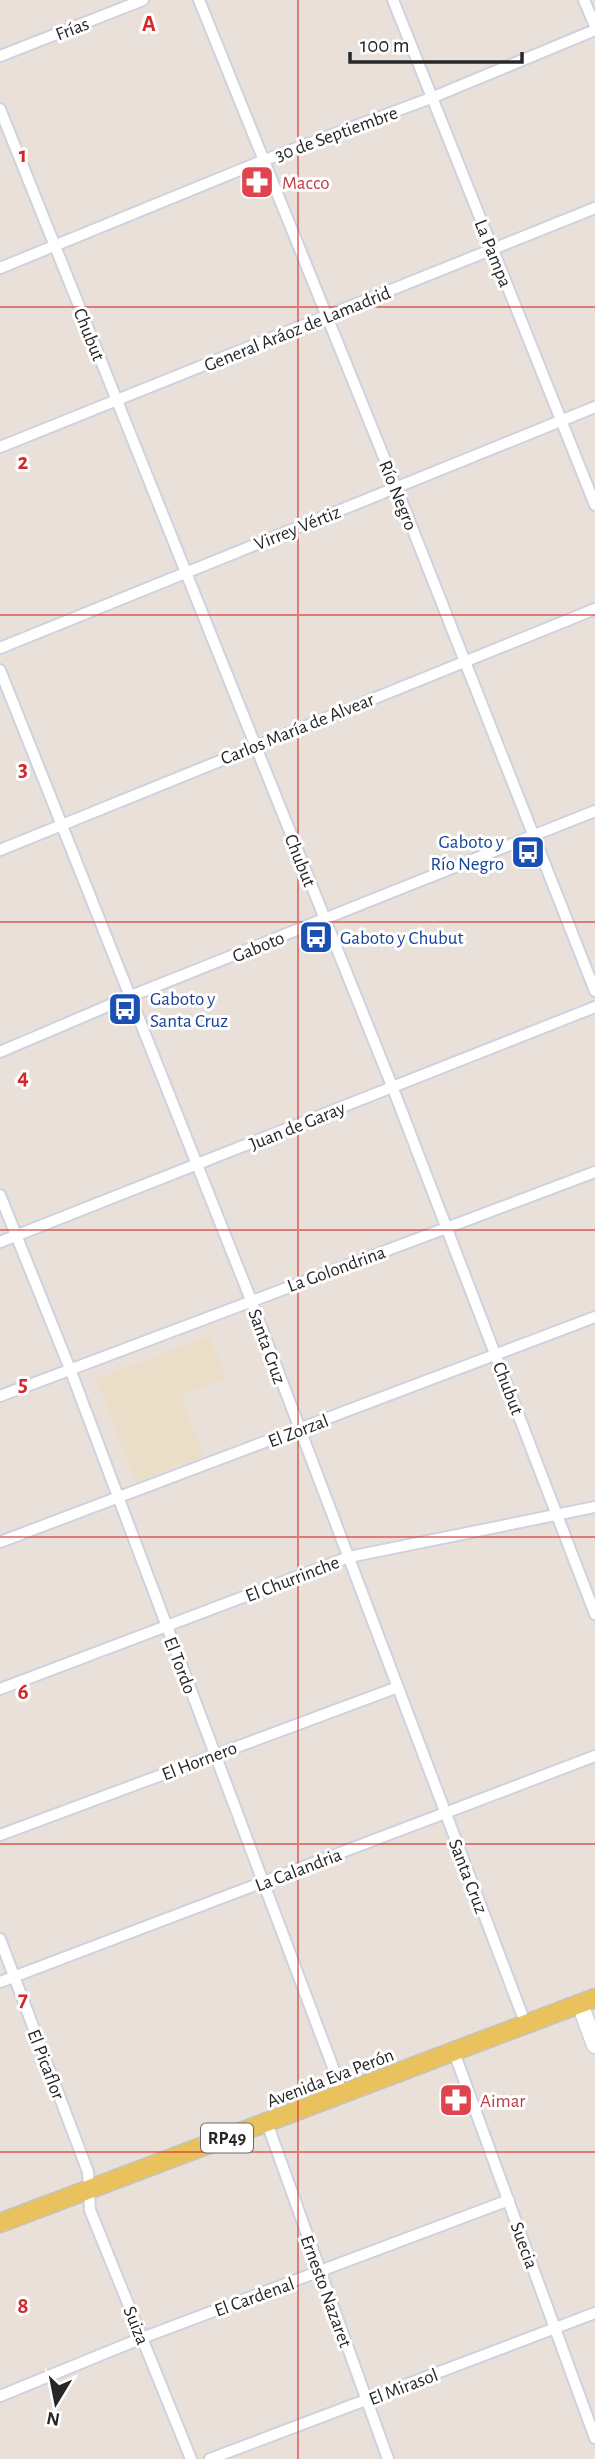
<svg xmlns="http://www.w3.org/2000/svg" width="595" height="2459" viewBox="0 0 595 2459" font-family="'Alegreya Sans',sans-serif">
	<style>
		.education { fill: #ebdec8 }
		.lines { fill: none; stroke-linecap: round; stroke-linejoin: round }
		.street-casing { stroke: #ced2e0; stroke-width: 14 }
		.secondary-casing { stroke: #ced2e0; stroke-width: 19 }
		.primary-casing { stroke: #c3c3c3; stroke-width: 21 }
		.street { stroke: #fff; stroke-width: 10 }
		.secondary { stroke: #fff; stroke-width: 16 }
		.primary { stroke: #eac25d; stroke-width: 18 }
		.grid { fill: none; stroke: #d62828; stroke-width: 2; stroke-opacity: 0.55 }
		.labels { text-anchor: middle; stroke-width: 6; stroke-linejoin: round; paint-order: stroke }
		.shield { fill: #fff; stroke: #686868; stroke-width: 2 }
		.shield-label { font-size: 18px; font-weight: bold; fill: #272727 }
		.street-label { font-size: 19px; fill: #272727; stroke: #fff }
		.health-label { font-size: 19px; fill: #be3a42; stroke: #fff; text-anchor: start }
		.transit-label { font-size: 19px; fill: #164399; stroke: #fff; text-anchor: start }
		.grid-label { font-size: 23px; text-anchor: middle; font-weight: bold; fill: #d62828; stroke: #fff; stroke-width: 6; stroke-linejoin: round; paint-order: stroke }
	</style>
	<rect width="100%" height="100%" fill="#e9e1d9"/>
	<path class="education" d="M210,1336L226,1378L181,1396L204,1456L136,1482L96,1379Z"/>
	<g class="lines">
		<g class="street-casing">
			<path id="street" d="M199,0L396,487L595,991
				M393,0L595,505
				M584,0L595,26
				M0,56L143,0
				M0,109L392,1086L595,1614
				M0,268L262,161L431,98L595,30
				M0,447L595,208
				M0,648L595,407
				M0,670L251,1300L526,2025
				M0,850L595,609
				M0,1052L131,996L595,811
				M0,1195L70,1369L343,2094
				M0,1242L595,1007
				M0,1396L595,1172
				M0,1542L595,1317
				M0,1689L349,1557L595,1507
				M0,1835L398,1687
				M0,1939L88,2172L90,2210L191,2459
				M0,1982L595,1756
				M454,2052L595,2438
				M267,2123L388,2459
				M0,2396L142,2338L509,2200
				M210,2459L595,2313"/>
		</g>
		<g class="secondary-casing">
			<path id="secondary" d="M580,2004L595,2045"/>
		</g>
		<g class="primary-casing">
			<path id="primary" d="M0,2223L595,1998"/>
		</g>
		<use href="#street" class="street"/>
		<use href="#secondary" class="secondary"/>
		<use href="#primary" class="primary"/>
	</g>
	<path class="grid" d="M298,0V2459M0,307H595M0,615H595M0,922H595M0,1230H595M0,1537H595M0,1844H595M0,2152H595"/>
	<defs>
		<g id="pharmacy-square" transform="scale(1.75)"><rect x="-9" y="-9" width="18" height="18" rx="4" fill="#e0444e" stroke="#fff"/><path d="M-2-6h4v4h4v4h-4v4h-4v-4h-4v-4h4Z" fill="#fff"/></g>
		<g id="bus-square" transform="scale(1.75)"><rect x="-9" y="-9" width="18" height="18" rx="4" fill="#1a4fb4" stroke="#fff"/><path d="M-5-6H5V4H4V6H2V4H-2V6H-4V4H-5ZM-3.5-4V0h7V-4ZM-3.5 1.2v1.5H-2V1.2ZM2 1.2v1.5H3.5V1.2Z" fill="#fff"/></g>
	</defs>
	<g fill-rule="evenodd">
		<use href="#pharmacy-square" x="257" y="182"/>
		<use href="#bus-square" x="528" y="852"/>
		<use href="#bus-square" x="316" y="937"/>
		<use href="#bus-square" x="125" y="1009"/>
		<use href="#pharmacy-square" x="456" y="2100"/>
	</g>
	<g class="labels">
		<rect class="shield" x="201" y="2123.5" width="52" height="29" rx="5"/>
		<g class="shield-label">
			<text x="227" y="2144">RP49</text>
		</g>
		<g class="street-label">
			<text transform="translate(72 28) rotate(-21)" y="7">Frías</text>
			<text transform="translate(336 133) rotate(-20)" y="7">30 de Septiembre</text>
			<text transform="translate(494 253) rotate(68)" y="7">La Pampa</text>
			<text transform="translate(297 328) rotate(-22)" y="7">General Aráoz de Lamadrid</text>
			<text transform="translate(90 334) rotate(68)" y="7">Chubut</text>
			<text transform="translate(399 495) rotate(68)" y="7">Río Negro</text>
			<text transform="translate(297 527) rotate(-22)" y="7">Virrey Vértiz</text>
			<text transform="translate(297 728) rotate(-22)" y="7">Carlos María de Alvear</text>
			<text transform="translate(301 860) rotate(68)" y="7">Chubut</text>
			<text transform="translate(258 946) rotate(-22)" y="7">Gaboto</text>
			<text transform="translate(297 1125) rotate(-22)" y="7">Juan de Garay</text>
			<text transform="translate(336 1268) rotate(-20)" y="7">La Golondrina</text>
			<text transform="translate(268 1346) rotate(70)" y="7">Santa Cruz</text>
			<text transform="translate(509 1388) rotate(69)" y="7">Chubut</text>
			<text transform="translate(298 1430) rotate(-21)" y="7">El Zorzal</text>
			<text transform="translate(292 1578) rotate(-21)" y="7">El Churrinche</text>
			<text transform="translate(181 1665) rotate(69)" y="7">El Tordo</text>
			<text transform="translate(199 1760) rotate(-21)" y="7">El Hornero</text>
			<text transform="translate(298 1869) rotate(-21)" y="7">La Calandria</text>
			<text transform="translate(469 1876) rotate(69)" y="7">Santa Cruz</text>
			<text transform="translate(47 2064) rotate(69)" y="7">El Picaflor</text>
			<text transform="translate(330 2077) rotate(-21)" y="7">Avenida Eva Perón</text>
			<text transform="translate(525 2245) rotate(70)" y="7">Suecia</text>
			<text transform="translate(327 2291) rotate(70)" y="7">Ernesto Nazaret</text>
			<text transform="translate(254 2296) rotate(-20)" y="7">El Cardenal</text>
			<text transform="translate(137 2325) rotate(68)" y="7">Suiza</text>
			<text transform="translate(403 2386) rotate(-21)" y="7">El Mirasol</text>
		</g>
		<g class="health-label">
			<text x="282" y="189">Macco</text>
			<text x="480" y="2107">Aimar</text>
		</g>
		<g class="transit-label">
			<text x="504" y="848" text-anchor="end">Gaboto y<tspan x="504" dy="22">Río Negro</tspan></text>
			<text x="340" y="944">Gaboto y Chubut</text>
			<text x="150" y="1005">Gaboto y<tspan x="150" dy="22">Santa Cruz</tspan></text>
		</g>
	</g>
	<g class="grid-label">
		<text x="149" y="31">A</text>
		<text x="23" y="162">1</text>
		<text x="23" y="469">2</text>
		<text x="23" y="776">3</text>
		<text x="23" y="1084">4</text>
		<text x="23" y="1391">5</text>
		<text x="23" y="1699">6</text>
		<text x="23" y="2006">7</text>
		<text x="23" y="2313">8</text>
	</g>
	<g transform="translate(56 2403) rotate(190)" stroke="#ffffff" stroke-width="5" paint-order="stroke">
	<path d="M0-5L12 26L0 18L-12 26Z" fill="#272727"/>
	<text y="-10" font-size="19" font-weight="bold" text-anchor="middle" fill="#272727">N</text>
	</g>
	<path d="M350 52v10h172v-10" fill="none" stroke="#272727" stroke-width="3.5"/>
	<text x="360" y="52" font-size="21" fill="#272727" stroke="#ffffff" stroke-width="5" paint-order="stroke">100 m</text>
</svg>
